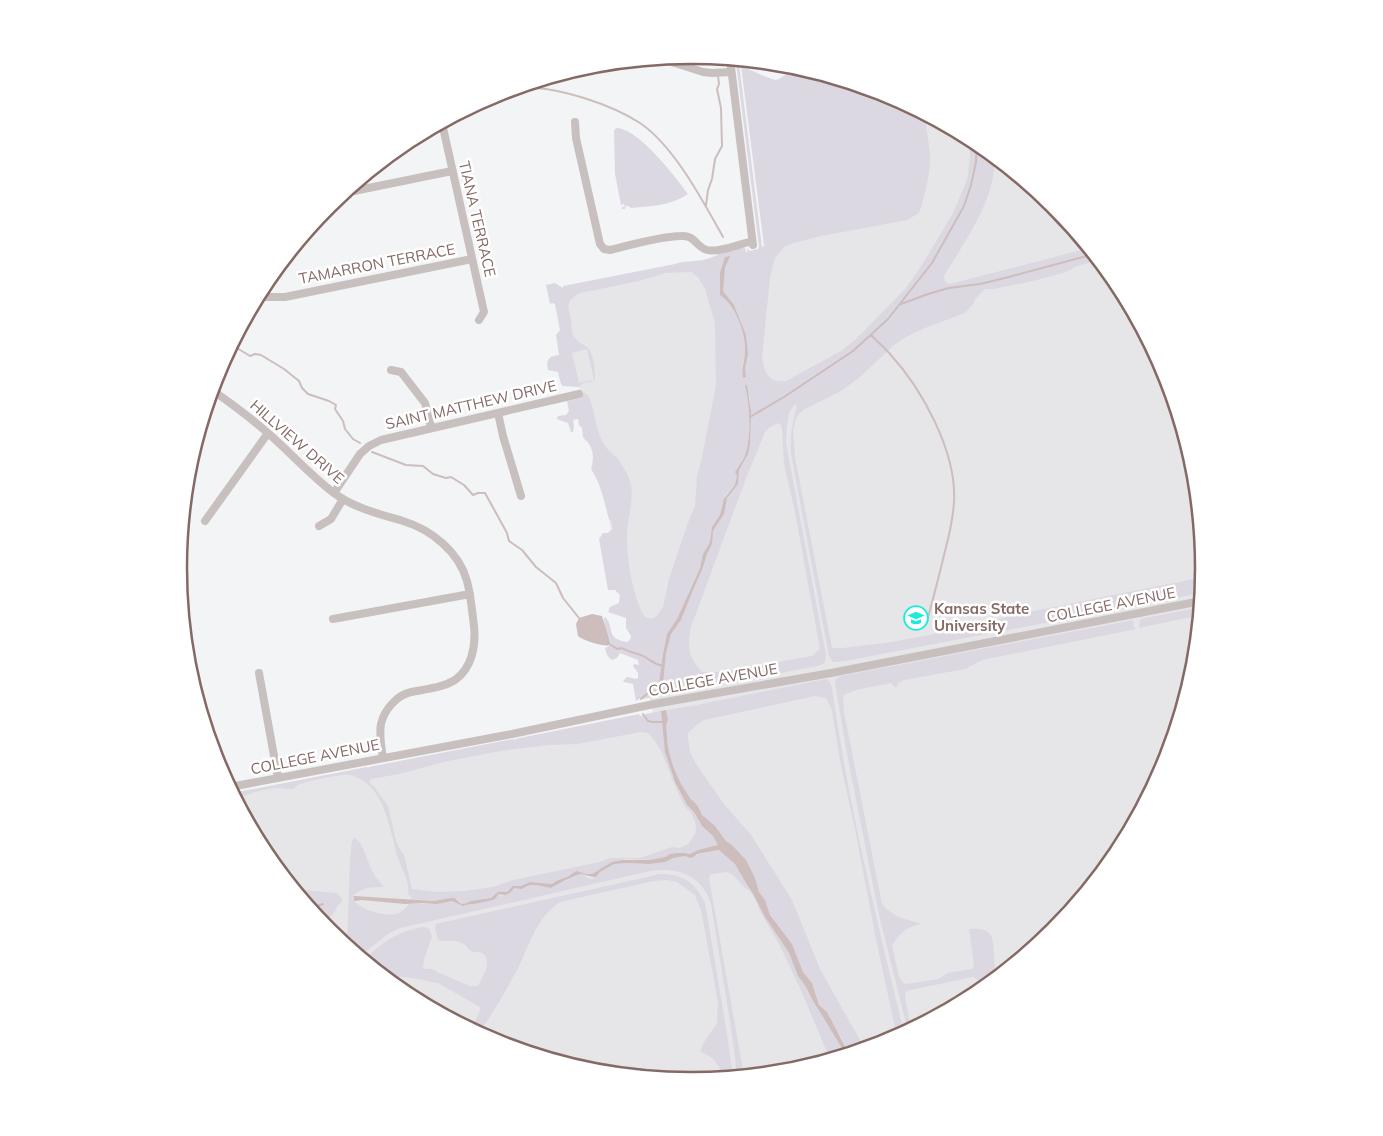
<svg xmlns="http://www.w3.org/2000/svg" width="1383" height="1136" viewBox="0 0 1383 1136" font-family="Mulish,sans-serif">
	<style>
		.built { fill: #e6e5e7 }
		.green { fill: #dbd8e2; fill-rule: evenodd }
		.water { fill: #cdbdbd }
		.lines { fill: none; stroke-linecap: round; stroke-linejoin: round }
		.stream { stroke: #cdbdbd; stroke-width: 2 }
		.minor { stroke: #c7c0be; stroke-width: 8 }
		.labels { text-anchor: middle; stroke-width: 5; stroke-linejoin: round; paint-order: stroke }
		.street-label { font-size: 15px; fill: #856964; stroke: #fff }
		.poi-label { font-size: 15px; font-weight: bold; fill: #856964; stroke: #fff; text-anchor: start }
		.rim { fill: none; stroke: #856964; stroke-width: 2.5 }
	</style>
	<rect width="100%" height="100%" fill="#f3f4f6"/>
	<path class="built" d="M888,94L977,142L1054,205L1118,283L1166,372L1195,468L1204,568L1195,668L1165,765L1118,853L1054,931L976,995L888,1042L791,1071L691,1081L591,1071L495,1042L406,994L329,931L265,853L233,793L653,713L557,291L769,252Z"/>
	<path class="green" d="M736,63L739,64L762,247L764,246L741,66L764,76L775,80L779,79L789,72L804,69L888,94L924,113C926,127 929,142 930,156C930,176 925,195 919,213L907,220L821,236L790,244L784,247L775,258L770,277L762,358C765,373 768,383 786,381L841,351L856,339L906,288L920,268L952,215L965,185L968,175L970,154L969,137L977,142L994,156C998,196 964,243 944,276L945,282L950,284L1089,248L1099,260L1077,266L1066,272L1033,281L994,289H985L975,299L974,303L965,313L925,328L904,338L893,346L860,377L841,391L803,410L798,415L795,421L793,432L795,458L832,648H843L885,643L925,636L1029,612L1204,577L1202,593L845,661L833,662L829,656L791,454C790,437 792,423 797,406L794,405L789,413L787,425L786,442L788,454L826,655L825,663L818,666L697,688L693,687L686,690L662,695L666,653L671,634L681,620L693,590L702,570L713,531L721,519L727,498L738,484L739,470L748,453L750,444V398L745,386C749,406 753,439 744,458C741,463 738,467 735,472L737,476L735,485L726,495L720,515L712,527L710,542L703,554L700,567L677,619L667,634L663,654L657,696L643,699L644,696L636,701L633,684L624,682L623,681L627,677L636,679L638,678V673L633,666L634,664L639,665L638,660L620,653L617,658L612,660C608,657 606,654 605,648L611,645V643L605,628L604,618L605,617C616,628 604,638 627,642L630,640L631,636L626,628V618L608,612L610,607L619,603L620,595L615,590H608L599,539L603,533H608L613,528L611,520L609,519C604,501 601,484 591,469C593,463 594,454 591,448C590,445 588,443 587,441H586L583,437L582,428L579,425L578,419L573,420L574,426L573,432H571L568,423L557,419L558,416L566,415L569,411L567,401L581,398L580,392L587,394C596,409 594,429 604,444C607,450 613,454 617,458C623,466 629,476 631,485C634,502 627,518 627,535C626,555 633,600 645,617L651,619L656,617L663,607L669,579L689,520L695,506L697,477L702,457L716,385L715,323L705,289L698,277L691,272L665,273L639,281L580,293C565,301 568,306 571,319C572,326 571,333 575,338C579,344 587,345 590,351C594,359 595,370 595,379L594,381L584,383L578,387L563,386L561,384L558,372L548,370C545,359 550,356 559,355L556,335L560,330L555,304L552,303L550,304L546,285L555,283L563,288V286L675,264C686,260 696,262 707,259C711,258 714,256 718,255V253L743,248H745L746,252H747V248L749,251L758,249L759,247ZM727,263L723,277V291L734,305L746,335L748,354L745,368L746,377L743,378C743,373 742,367 743,362C744,357 746,352 745,347C745,330 734,303 720,294V273ZM587,349L594,380L579,383L572,353ZM778,423L781,425L782,428L784,464L795,512L820,649L812,656L723,672H702C688,657 687,648 691,627L745,481L765,432L770,427Z
		M616,128C637,127 676,177 688,194C670,206 652,206 631,208L628,206H626L625,209H622V207H625L624,204L621,205L615,174L614,131Z
		M1201,607L1200,615L1139,628L1140,619Z
		M1133,620L1134,627L1136,629L982,660L965,669L904,680L898,683L896,688L891,683C879,686 851,689 843,696L844,712L882,904C894,918 906,919 922,924C908,926 899,933 892,946L899,977L903,983L906,984L933,980L939,979L947,973L972,969L974,966L969,929C991,927 993,934 994,954C994,962 995,971 996,979L980,992L977,979L973,977L906,991L905,997L911,1029L908,1031L879,915L847,754L835,683L836,679L841,676Z
		M826,679L830,682L832,688C848,803 876,916 903,1029V1034L897,1037L877,944L855,829L841,766L832,710L826,698L815,696L704,720L699,723L688,733V738L690,752L696,764L724,804L751,835L792,900L820,969L865,1049L849,1054L841,1037L832,1024L829,1016L824,1009L819,1005L812,983L803,972L792,944L770,915L765,900L759,892L755,878L746,860L733,846L726,841L715,826L702,815L698,806L690,798L680,782L673,766L668,748L666,725L668,720L666,710L697,705V706L701,704Z
		M661,711L664,735V743L668,761L675,782L687,805L694,812L702,826L713,836L719,845L698,850L690,854L685,853H676L670,854L665,857L650,860L626,859L616,861L592,874H586L577,871L572,873L569,876L556,881L552,884L530,882L521,886L513,887L507,892C499,893 498,891 491,898L471,901L464,904L455,898L434,901L411,899L412,898L408,894C410,882 403,872 399,861C389,831 387,786 351,775C344,773 306,781 298,785C294,787 296,788 292,789C288,790 284,788 280,788C268,788 246,793 237,800L233,793L367,767L368,769L369,768V767L513,739L514,741H515V739L639,714L640,716H644L646,720L645,714ZM641,732L648,733C666,752 666,768 677,790C680,796 682,802 686,808C689,811 692,813 693,817C696,822 696,827 696,833L688,844L679,848L672,847L640,858H610L600,862L513,880L493,887L464,891L437,892L412,889L404,855L398,846L395,837L388,806L375,788L369,782L371,779L399,774L448,761L506,750L549,745L577,744Z
		M355,838C363,843 366,857 370,866C373,874 378,881 384,887C372,887 363,887 354,895V901C362,910 387,918 399,913C402,911 406,908 408,905V904L443,903L452,901L463,906H465L470,903L474,904L493,900L496,898L498,894L502,896L510,893L514,888L534,885H539L551,888L557,884L566,881L577,874H582L588,878L591,879L596,877L600,872L614,864L626,863L649,864L673,858L685,856L690,858L694,857L699,854L721,850L735,864L746,883L752,892L765,917L789,953L798,976L806,987L813,1001L823,1017L846,1055L830,1059L800,988L780,946L760,911L756,900L750,891L744,887L733,875L727,872L711,874L709,878L744,1076H737L732,1034L711,904C702,875 678,867 650,871L400,928L388,934L360,956L347,946L350,860L352,840Z
		M660,874C684,874 694,882 705,903L725,1021L733,1077L724,1078C719,1065 714,1056 700,1052L703,1044L717,1023L718,1002L701,910L695,895L677,882L667,880L654,881L560,902C536,918 531,942 519,966C507,989 494,1012 479,1033L471,1029L480,1011V1007L438,983L412,978L383,975L364,959C380,946 392,934 414,929C420,927 424,926 429,929L432,936L424,960L423,968L424,969C429,968 435,969 439,973L470,986H478C482,977 494,961 482,953C478,951 475,953 471,951C467,949 466,944 462,943C454,939 445,942 438,940L435,928L436,924Z
		M294,889L336,893L341,897L342,901C333,909 335,922 318,918Z"/>
	<path class="water" d="M730,256L725,268L723,291L734,305L746,335L748,354L745,368L746,377L743,378C741,367 746,358 745,347C745,331 734,303 720,295V273L725,257Z
		M747,385L751,412L750,444L748,454L739,470L738,484L727,498L724,514L713,531L712,544L707,554L702,570L693,590L681,620L671,634L666,653L662,695L657,696L663,654L667,634L677,619L700,568L703,554L710,542L712,527L720,515L724,499L735,485L737,476L735,472C738,467 741,463 744,458C752,440 750,405 745,386Z
		M592,614L602,616L603,619L611,645C603,647 584,641 578,636L576,624L579,618Z
		M666,710L668,720L666,725L668,748L673,766L680,782L690,798L698,806L702,815L715,826L726,841L733,846L746,860L755,878L759,892L765,900L770,915L792,944L803,972L812,983L819,1005L827,1012L849,1054L846,1055L823,1017L813,1001L806,987L798,976L789,953L765,917L752,892L746,883L735,864L719,850L697,854L694,857L690,858L685,856L673,858L665,862L649,864L626,863L614,864L600,872L596,877C589,877 585,874 580,874C577,874 554,886 551,888C540,886 531,882 522,889L514,888L510,893L505,895L498,894L496,898L493,900L474,904H470L463,906L452,901L437,904L423,903L405,904L362,900L354,901V896L434,901L451,898H455L460,903L464,904L471,901L491,898L498,892H507L513,886H521L530,882L552,884L556,881L569,876L574,872L577,871L586,874H592L612,862L622,860H650L665,857L670,854L676,853H685L690,854L698,850L718,845L713,836L702,826L694,812L687,805L675,782L665,752L661,711Z"/>
	<g class="lines">
		<path class="stream" d="M716,57V64
			M521,86C526,90 530,88 535,88C552,89 568,93 584,98C603,104 623,112 640,123C674,146 703,201 723,237
			M706,205L708,190L712,179L715,159L722,146L721,108L717,89L719,84L718,76
			M901,304L928,294L949,288L980,284L1005,278L1094,254
			M871,335C877,341 884,347 890,354C922,389 957,452 954,502C953,517 950,532 946,547C940,572 934,596 927,621
			M232,345L250,356L255,354L261,355L284,369L299,381L302,388L308,394L329,401L336,405L335,409L343,421L345,429L353,439L360,443
			M750,417L784,397L853,351L888,319L932,263L964,206L971,185L976,162L977,142
			M372,452L406,465L423,466L433,474L446,478L451,477L464,485L473,495L478,493H485L507,533L509,541L522,550L536,567L556,583L563,598L579,618
			M611,645L617,649L622,648C630,653 638,653 645,657C652,661 653,664 663,666
			M641,699L648,693L659,691
			M643,714L648,721L653,722H664
			M309,906H317L323,904"/>
		<path class="minor" d="M659,58L703,72L712,73L731,72
			M730,59L753,245
			M575,122L576,138L600,244L604,249L610,250C631,245 661,236 681,236C695,235 696,247 707,250C718,253 741,244 752,241
			M442,123L484,312L479,320
			M344,193L452,171
			M258,297H285L472,259
			M391,370L401,372L425,403L431,427
			M212,390C232,404 251,418 269,434C291,453 310,475 334,493C354,508 379,514 403,521C432,530 459,552 467,581C471,596 472,611 474,626C476,646 472,668 455,680C442,688 426,689 411,692C397,695 384,710 381,724C379,735 381,746 383,758
			M498,413L503,436L521,496
			M334,493L360,454L369,446L381,440L579,394
			M205,521L268,433
			M319,526L331,519L343,499
			M333,619L470,594
			M259,673L278,778
			M230,787L512,734L654,704L831,673L1201,601"/>
	</g>
	<defs>
		<g id="university-ring" transform="scale(1.25)"><circle r="9.5" fill="#fff" stroke="#1eebdc" stroke-width="1.5"/><path d="M0-5L7-2L0 1L-7-2ZM-4 1L0 2.5L4 1V4Q0 6-4 4Z" fill="#1eebdc"/></g>
	</defs>
	<g fill-rule="evenodd">
		<use href="#university-ring" x="916" y="618"/>
	</g>
	<g class="labels">
		<g class="street-label">
			<text transform="translate(477 219) rotate(77)" y="5">TIANA TERRACE</text>
			<text transform="translate(377 264) rotate(-11)" y="5">TAMARRON TERRACE</text>
			<text transform="translate(471 405) rotate(-13)" y="5">SAINT MATTHEW DRIVE</text>
			<text transform="translate(297 442) rotate(41)" y="5">HILLVIEW DRIVE</text>
			<text transform="translate(1111 605) rotate(-11)" y="5">COLLEGE AVENUE</text>
			<text transform="translate(713 680) rotate(-10)" y="5">COLLEGE AVENUE</text>
			<text transform="translate(315 757) rotate(-11)" y="5">COLLEGE AVENUE</text>
		</g>
		<g class="poi-label">
			<text x="934" y="614">Kansas State<tspan x="934" dy="17">University</tspan></text>
		</g>
	</g>
	<path d="M0 0H1383V1136H0ZM187 568a504 504 0 1 1 1008 0a504 504 0 1 1-1008 0Z" fill="#fff" fill-rule="evenodd"/>
	<path class="rim" d="M187 568a504 504 0 1 1 1008 0a504 504 0 1 1-1008 0Z"/>
</svg>
